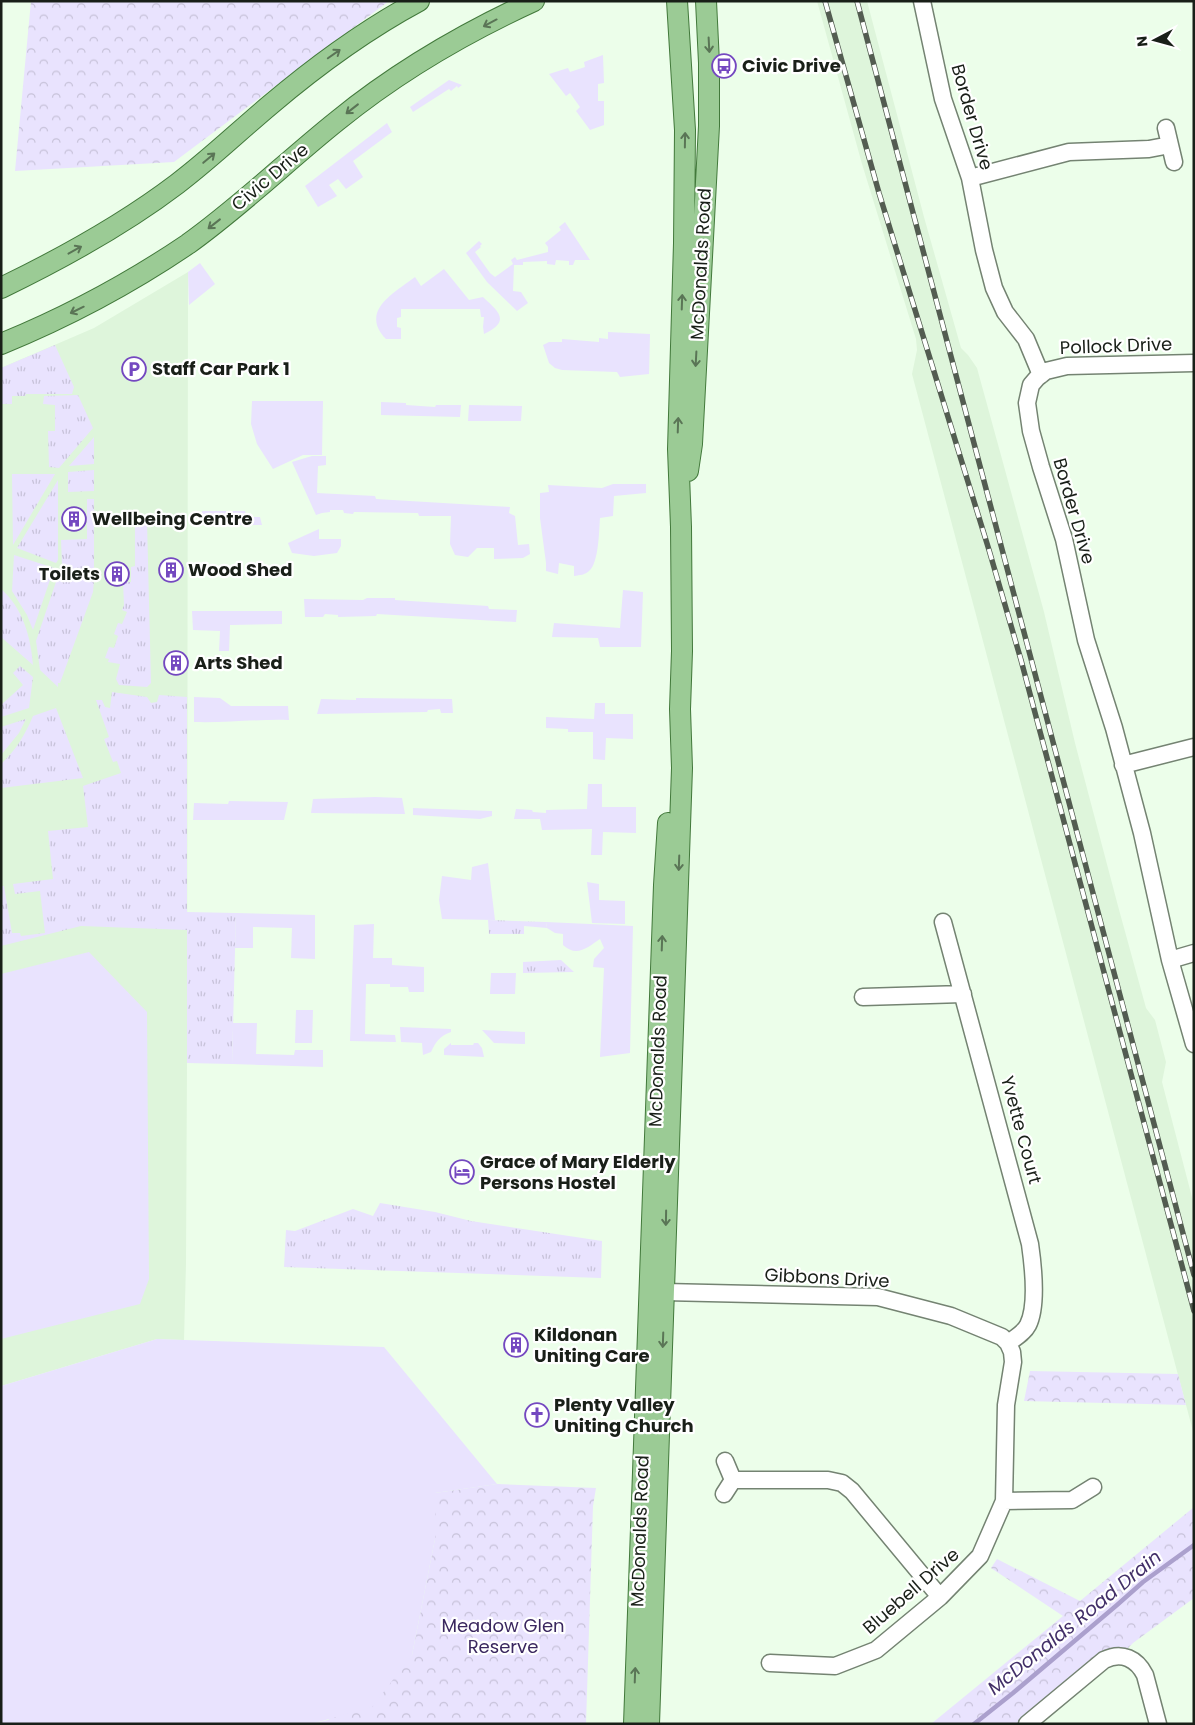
<svg xmlns="http://www.w3.org/2000/svg" width="1195" height="1725" viewBox="0 0 1195 1725" font-family="Poppins,sans-serif">
	<style>
		.built { fill: #def5db }
		.grass { fill: url(#grass-tufts) }
		.park { fill: url(#park-crowns) }
		.garden { fill: #e9e3fe }
		.lines { fill: none; stroke-linecap: round; stroke-linejoin: round }
		.stream { stroke: #aba0cd; stroke-width: 4.5 }
		.minor-casing { stroke: #748372; stroke-width: 19 }
		.major-casing { stroke: #42793b; stroke-width: 22 }
		.minor { stroke: #fff; stroke-width: 16 }
		.major { stroke: #9bcb95; stroke-width: 20 }
		.rail-casing { stroke: #535c51; stroke-width: 5.5 }
		.rail { stroke: #fff; stroke-width: 4; stroke-dasharray: 11; stroke-linecap: butt }
		.oneway { stroke: #5a7556 }
		.labels { text-anchor: middle; stroke-width: 4.5; stroke-linejoin: round; paint-order: stroke }
		.poi-label { font-size: 18px; font-weight: bold; fill: #191f18; stroke: #fff; text-anchor: start }
		.street-label { font-size: 18px; fill: #191f18; stroke: #fff }
		.park-label { font-size: 18px; fill: #3a275f; stroke: #fff }
		.water-label { font-size: 19px; font-style: italic; fill: #422f68; stroke: #fff }
	</style>
	<defs>
		<pattern id="grass-tufts" width="24" height="20" patternUnits="userSpaceOnUse" patternTransform="scale(1.25)"><rect width="24" height="20" fill="#e9e3fe"/><path d="M3 7l-1-3M5 7V3M7 7l1-3M15 17l-1-3M17 17v-4M19 17l1-3" fill="none" stroke="#c7c2d9"/></pattern>
		<pattern id="park-crowns" width="20" height="18" patternUnits="userSpaceOnUse" patternTransform="scale(1.25)"><rect width="20" height="18" fill="#e9e3fe"/><path d="M2 6a3 3 0 1 1 6 0M12 15a3 3 0 1 1 6 0" fill="none" stroke="#c7c2d9"/></pattern>
	</defs>
	<rect width="100%" height="100%" fill="#ecfeea"/>
	<path class="built" d="M817,1H867L924,217L961,348L968,355L977,368L1044,612L1075,743L1118,906L1146,1008L1155,1020L1166,1062L1162,1082L1194,1205V1435L912,374L917,350L916,339L862,164Z
		M188,272L187,1063L186,1264L184,1340L157,1339L1,1386V368L94,328Z"/>
	<path class="grass" d="M55,345L74,387L72,394H26L25,396H12V404H1V368Z
		M78,395L93,428L59,468L49,467L48,431H55V405L43,404L44,396Z
		M94,437V464L69,466Z
		M94,470V491L68,492V472Z
		M12,474H55L13,545Z
		M58,480V560L56,563L17,548Z
		M87,499H94V577L62,565L61,540L87,539Z
		M135,520L147,521L151,683L147,687L119,685L116,679L120,664L108,662L109,659L105,658L109,647L114,648L118,636L114,634L118,623L122,624L127,612L122,610L124,605L123,582H131V567L135,566Z
		M14,555L54,568L33,630L27,615L12,591Z
		M63,569L94,581L93,592L60,683H58V687L40,670L36,641L60,570Z
		M1,589C23,608 31,638 33,665L1,637Z
		M20,666L33,677L29,708L1,717V705L23,685L13,673Z
		M112,692L147,697L151,703L157,702L159,695L187,697V912L236,913L232,1064L187,1063V930L81,926L1,946V886H4L12,933H20L21,936L45,933L40,891L15,894L13,884L53,879L48,831L88,827L83,786L121,773L117,761L113,762L104,739L109,737L96,700H102L105,707L110,708Z
		M56,708L83,778L1,788V764C16,750 25,735 33,716Z
		M26,719L19,733L1,755V727Z
		M488,920L546,922L547,928L524,926V934H489Z
		M561,960L574,972L523,973V962Z
		M380,1203L435,1212L471,1221L602,1241L601,1278L284,1267L286,1230L295,1231L353,1209L373,1216Z"/>
	<path class="park" d="M31,1H389L174,162L15,171Z
		M1030,1371L1178,1374L1186,1405L1024,1401Z
		M497,1484L596,1488L593,1506L586,1724H311L328,1720L412,1655L435,1539V1493Z
		M1194,1507V1598L1133,1643L1126,1650L1097,1659L1016,1724H931L1063,1616L991,1568L997,1559L1080,1601Z"/>
	<path class="garden" d="M603,55L604,83L598,84V101H604V125L590,130L576,111L580,107L570,93L566,96L549,74L568,68L570,72L585,67L584,62Z
		M449,80L462,85L458,88L457,86L451,91L449,89L413,112L410,107Z
		M387,123L392,132L353,161L363,177L346,189L338,179L329,185L337,196L318,207L305,186Z
		M565,222L590,260H575L573,265H569V261L556,260L555,265L547,264V261L523,262V265H514L513,291L521,292L528,303L517,311L487,282L466,253L479,241L482,244L480,246L481,247L475,252L490,273L495,277L513,264L511,260L515,257L517,260L548,252V247L545,243L561,230L559,227Z
		M200,263L215,284L189,305L188,272Z
		M444,269L469,300L483,297C499,312 511,321 484,334L483,327L484,317H481L480,309H401V317L397,318V327L401,328V339H386C359,311 394,293 415,277L421,286Z
		M608,332L650,334L649,374L620,377L617,372L562,370L555,368L549,363L543,345L549,342H562V339L599,342V338L608,339Z
		M252,401H323L322,455H303L273,469L257,444L251,424Z
		M381,402L406,403V405L435,407L436,405H461L460,417L381,415Z
		M469,405L522,406L521,421H468Z
		M312,456H326V465L318,466L317,493L375,496L376,499L510,507L509,513L515,516L518,545L529,544L530,554L523,558L494,559V548H477L468,557L455,555L450,544L451,516H419L418,513L354,512L353,514L344,513L343,510H330V512L322,513L316,515L292,462Z
		M613,484H646V493L614,496L613,516L600,518C599,530 599,563 589,571C585,575 580,575 574,576V566L559,563L558,574L546,571V563L540,518V493L549,492L548,485L602,488Z
		M202,511H245L247,517H260L262,525H202Z
		M319,529V539H341V546L337,553L314,556L292,553L288,543Z
		M623,590L643,592L641,647H600L598,638L552,637L554,623L620,628Z
		M367,598H395V600L488,606L489,609L517,610L516,622L377,614L376,616L338,617V615L325,614L323,617H305L304,599L363,600Z
		M192,611H282V624L230,625L229,651H219L220,631L193,630Z
		M194,697L220,698L231,706H288L289,720C257,719 226,723 194,722Z
		M356,698L452,699L453,713H441L440,709L428,710L427,712L317,714L321,699L356,700Z
		M595,703H605V714H633V739L606,738L605,760L593,759V732H568V729L546,728V717L594,719Z
		M588,784H602V807H636V833L603,832L602,855H591L592,829L542,830L540,819H514L516,809L532,810L533,812L546,813V810L587,809Z
		M375,797L402,798L405,814L311,813L313,799Z
		M229,801L288,802L284,820H193L194,803L228,804Z
		M413,808L492,811V816L480,819L413,815Z
		M488,863L495,920L442,919L439,900L442,876L471,880L472,867Z
		M587,882L599,884V900L625,901V924L592,923Z
		M236,913L315,915V959L291,958L292,928L253,927V948H235Z
		M546,922L633,926L630,1053L600,1057L604,968L593,967L594,959L604,948L600,939C588,947 577,958 563,945V934L555,933L547,928Z
		M374,924L373,958H392V965L424,967V992H409L408,987H390V984H366L365,1034L395,1035L396,1042L350,1041L354,925Z
		M89,952L147,1012L149,1279L140,1304L1,1339V974Z
		M491,973H516L515,994H490Z
		M296,1010H313L312,1043H295Z
		M233,1023H257L256,1054L294,1055L295,1050H323V1067L232,1064Z
		M400,1027L451,1029V1032C440,1036 436,1041 431,1052L423,1055L422,1043L401,1042Z
		M482,1030L525,1032V1044L494,1043Z
		M451,1043V1045H473L474,1043H478L482,1048L484,1057L444,1055V1049Z
		M157,1339L384,1347L497,1484L435,1493V1539L412,1655L372,1707L311,1724H1V1386Z"/>
	<g class="lines">
		<path class="stream" d="M974,1724L1013,1693L1117,1605L1143,1582L1194,1545"/>
		<g class="minor-casing">
			<path id="minor" d="M922,1L943,99L970,178L984,250L994,288L1005,312L1026,339L1041,375
				M1166,128L1174,162
				M970,178L1069,152L1149,149L1170,145
				M1194,363L1067,366L1046,371L1037,378L1031,385L1027,403L1031,431L1041,467L1064,539L1086,640L1114,728L1142,833L1170,960L1194,1044
				M1123,765L1194,747
				M943,922L1030,1244C1033,1265 1038,1305 1028,1325C1024,1333 1015,1338 1008,1343
				M1170,960L1194,953
				M863,997L963,994
				M664,1292L878,1297L951,1316L1002,1337L1008,1343L1012,1352L1013,1362L1006,1405L1004,1501L980,1556L940,1597L876,1650L835,1666L770,1663
				M733,1480H828L842,1483L852,1491L940,1597
				M724,1494L733,1480L725,1461
				M1004,1501L1072,1500L1093,1487
				M1027,1724L1104,1660C1122,1651 1137,1659 1145,1675L1158,1724"/>
		</g>
		<g class="major-casing">
			<path id="major" d="M1,288C63,258 123,225 177,184C210,159 239,131 270,105C316,66 365,30 419,1
				M1,344C67,317 129,284 188,244C240,207 287,161 337,121C396,73 464,33 534,1
				M688,471L692,444L709,126V63L706,1
				M634,1724L664,885L668,823
				M649,1724L682,768L680,709L682,651L681,527L678,449L684,243L685,130L677,1"/>
		</g>
		<use href="#minor" class="minor"/>
		<use href="#major" class="major"/>
		<g class="rail-casing">
			<path id="rail" d="M825,1L879,193L989,550L1021,660L1194,1311
				M857,1L1194,1275"/>
		</g>
		<use href="#rail" class="rail"/>
	</g>
	<defs><path id="oneway-shaft" d="M-6 0H5M1.5-3L5.5 0L1.5 3" fill="none" stroke-width="1.6" stroke-linecap="round" stroke-linejoin="round" transform="scale(1.25)"/></defs>
	<g class="oneway">
		<use href="#oneway-shaft" transform="translate(490 23) rotate(152)"/>
		<use href="#oneway-shaft" transform="translate(709 45) rotate(87)"/>
		<use href="#oneway-shaft" transform="translate(334 54) rotate(-35)"/>
		<use href="#oneway-shaft" transform="translate(352 109) rotate(142)"/>
		<use href="#oneway-shaft" transform="translate(685 140) rotate(-89)"/>
		<use href="#oneway-shaft" transform="translate(209 158) rotate(-40)"/>
		<use href="#oneway-shaft" transform="translate(214 224) rotate(142)"/>
		<use href="#oneway-shaft" transform="translate(75 250) rotate(-29)"/>
		<use href="#oneway-shaft" transform="translate(682 302) rotate(-88)"/>
		<use href="#oneway-shaft" transform="translate(77 310) rotate(154)"/>
		<use href="#oneway-shaft" transform="translate(696 359) rotate(93)"/>
		<use href="#oneway-shaft" transform="translate(678 425) rotate(-88)"/>
		<use href="#oneway-shaft" transform="translate(679 863) rotate(92)"/>
		<use href="#oneway-shaft" transform="translate(662 943) rotate(-88)"/>
		<use href="#oneway-shaft" transform="translate(666 1218) rotate(91)"/>
		<use href="#oneway-shaft" transform="translate(663 1340) rotate(92)"/>
		<use href="#oneway-shaft" transform="translate(635 1675) rotate(-88)"/>
	</g>
	<defs>
		<g id="bus-ring" transform="scale(1.25)"><circle r="9.5" fill="#fff" stroke="#7448c0" stroke-width="1.5"/><path d="M-5-6H5V4H4V6H2V4H-2V6H-4V4H-5ZM-3.5-4V0h7V-4ZM-3.5 1.2v1.5H-2V1.2ZM2 1.2v1.5H3.5V1.2Z" fill="#7448c0"/></g>
		<g id="parking-ring" transform="scale(1.25)"><circle r="9.5" fill="#fff" stroke="#7448c0" stroke-width="1.5"/><path d="M-3.5-5.5H1a3.5 3.5 0 0 1 0 7H-1V5.5H-3.5ZM-1-3.4V-.6H.8a1.4 1.4 0 0 0 0-2.8Z" fill="#7448c0"/></g>
		<g id="building-ring" transform="scale(1.25)"><circle r="9.5" fill="#fff" stroke="#7448c0" stroke-width="1.5"/><path d="M-4-6H4V6H1V3H-1V6H-4ZM-2.5-4.3h1.7v1.8h-1.7ZM.8-4.3h1.7v1.8H.8ZM-2.5-1h1.7V.8h-1.7ZM.8-1h1.7V.8H.8Z" fill="#7448c0"/></g>
		<g id="hotel-ring" transform="scale(1.25)"><circle r="9.5" fill="#fff" stroke="#7448c0" stroke-width="1.5"/><path d="M-6-4.5h1.5V1H6V5H4.5V3h-9V5H-6ZM-4 0a1.8 1.8 0 1 1 3.6 0ZM.5 0V-2.5h3Q6-2.5 6 0Z" fill="#7448c0"/></g>
		<g id="church-ring" transform="scale(1.25)"><circle r="9.5" fill="#fff" stroke="#7448c0" stroke-width="1.5"/><path d="M-1.2-6h2.4v3.5h3.3v2.4h-3.3V6h-2.4V-.1h-3.3v-2.4h3.3Z" fill="#7448c0"/></g>
	</defs>
	<g fill-rule="evenodd">
		<use href="#bus-ring" x="724" y="66"/>
		<use href="#parking-ring" x="134" y="369"/>
		<use href="#building-ring" x="74" y="519"/>
		<use href="#building-ring" x="171" y="570"/>
		<use href="#building-ring" x="117" y="574"/>
		<use href="#building-ring" x="176" y="663"/>
		<use href="#hotel-ring" x="462" y="1172"/>
		<use href="#building-ring" x="516" y="1345"/>
		<use href="#church-ring" x="537" y="1415"/>
	</g>
	<g class="labels">
		<g class="poi-label">
			<text x="742" y="72">Civic Drive</text>
			<text x="152" y="375">Staff Car Park 1</text>
			<text x="92" y="525">Wellbeing Centre</text>
			<text x="188" y="576">Wood Shed</text>
			<text x="100" y="580" text-anchor="end">Toilets</text>
			<text x="194" y="669">Arts Shed</text>
			<text x="480" y="1168">Grace of Mary Elderly<tspan x="480" dy="21">Persons Hostel</tspan></text>
			<text x="534" y="1341">Kildonan<tspan x="534" dy="21">Uniting Care</tspan></text>
			<text x="554" y="1411">Plenty Valley<tspan x="554" dy="21">Uniting Church</tspan></text>
		</g>
		<g class="street-label">
			<text transform="translate(972 117) rotate(74)" y="6">Border Drive</text>
			<text transform="translate(270 177) rotate(-40)" y="6">Civic Drive</text>
			<text transform="translate(701 264) rotate(-87)" y="6">McDonalds Road</text>
			<text transform="translate(1116 346) rotate(-2)" y="6">Pollock Drive</text>
			<text transform="translate(1074 511) rotate(74)" y="6">Border Drive</text>
			<text transform="translate(658 1051) rotate(-88)" y="6">McDonalds Road</text>
			<text transform="translate(1021 1130) rotate(75)" y="6">Yvette Court</text>
			<text transform="translate(827 1278) rotate(3)" y="6">Gibbons Drive</text>
			<text transform="translate(640 1531) rotate(-88)" y="6">McDonalds Road</text>
			<text transform="translate(911 1591) rotate(-41)" y="6">Bluebell Drive</text>
		</g>
		<g class="park-label">
			<text x="503" y="1632">Meadow Glen<tspan x="503" dy="21">Reserve</tspan></text>
		</g>
		<g class="water-label">
			<text transform="translate(1074 1622) rotate(-39)" y="7">McDonalds Road Drain</text>
		</g>
	</g>
	<rect width="1195" height="1725" fill="none" stroke="#191f18" stroke-width="5"/>
	<g transform="translate(1155 40) rotate(264)" stroke="#ffffff" stroke-width="4" paint-order="stroke">
	<path d="M0-4L9 19L0 12L-9 19Z" fill="#191f18"/>
	<text y="-8" font-size="14" font-weight="bold" text-anchor="middle" fill="#191f18">N</text>
	</g>
</svg>
